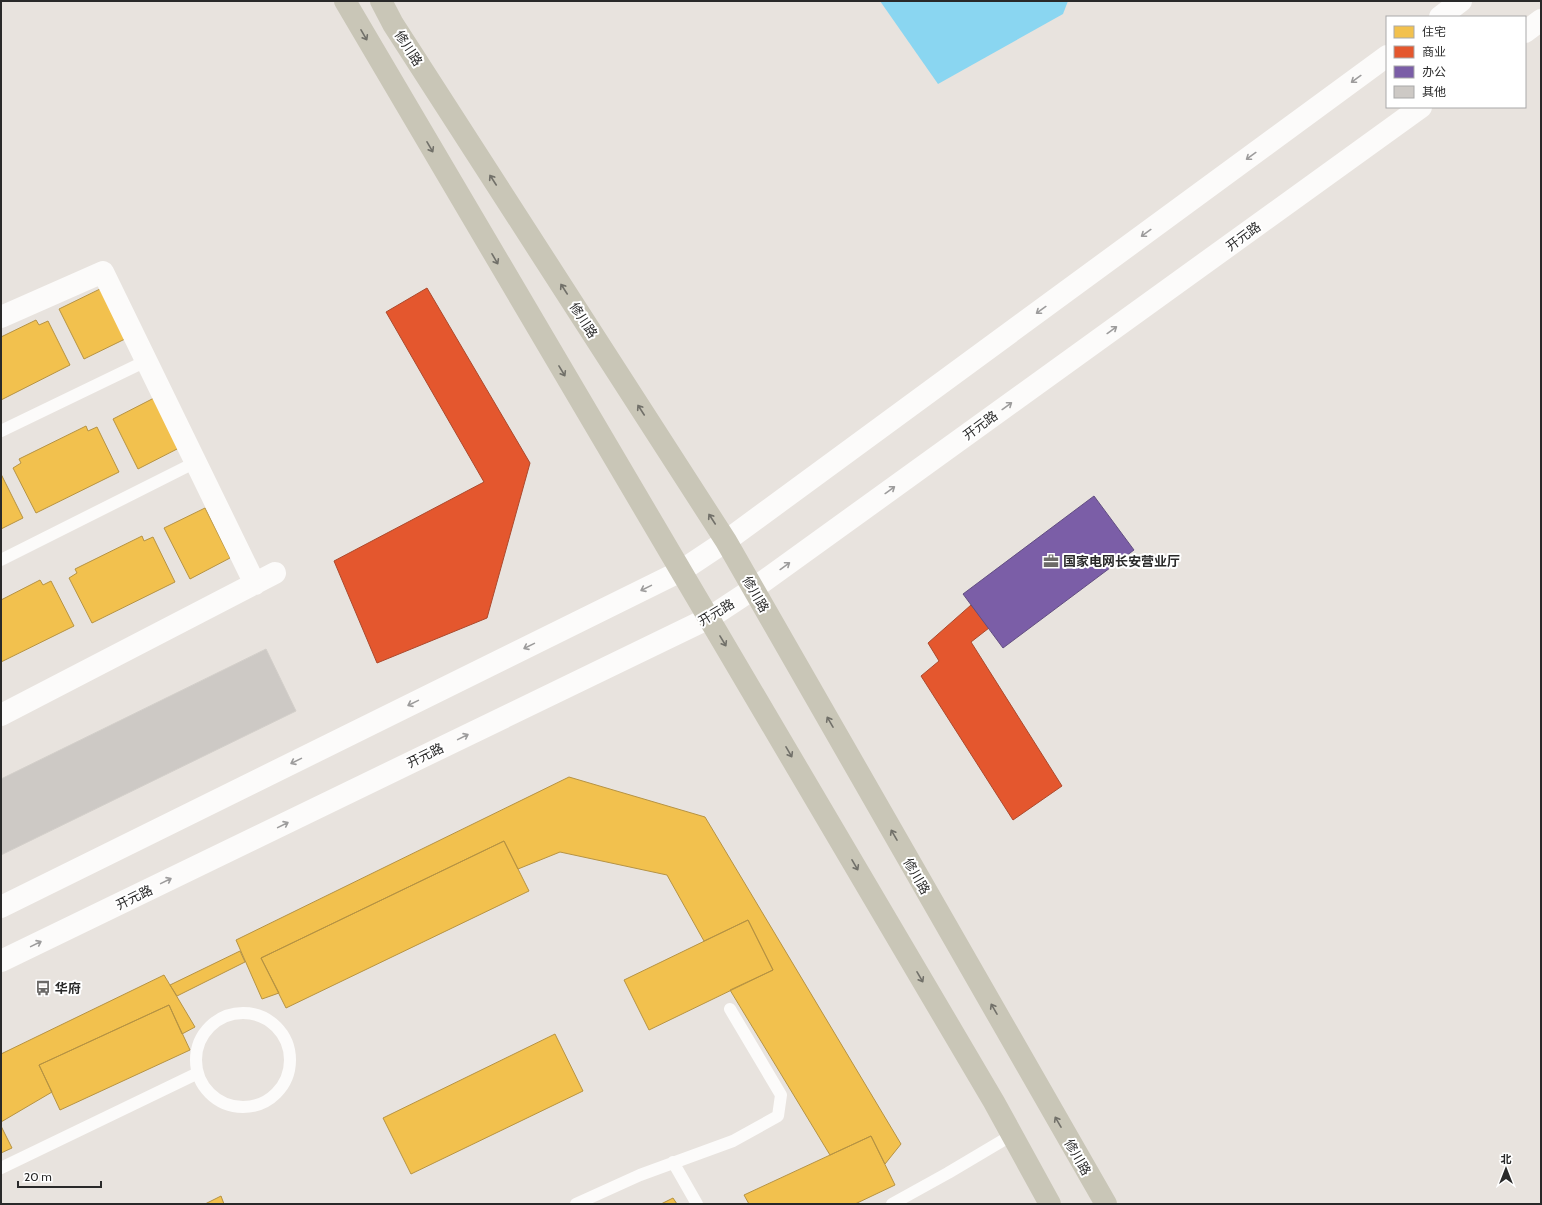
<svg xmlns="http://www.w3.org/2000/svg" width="1542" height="1205" viewBox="0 0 1542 1205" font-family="Cabin,'Noto Sans SC',sans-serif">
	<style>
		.water { fill: #8ad6f1 }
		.homes { fill: #f2c14e; stroke: #b69343 }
		.shops { fill: #e4572e; stroke: #ac492c }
		.offices { fill: #7b5ea7; stroke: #624e81 }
		.building { fill: #cdc9c5; stroke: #d3cfca }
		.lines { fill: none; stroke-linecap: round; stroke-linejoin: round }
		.service { stroke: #fcfbfa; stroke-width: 12 }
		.minor { stroke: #fcfbfa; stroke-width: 22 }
		.secondary { stroke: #fcfbfa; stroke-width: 22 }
		.primary { stroke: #c9c6b7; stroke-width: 22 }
		.oneway { stroke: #717069 }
		.oneway2 { stroke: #9d9c9c }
		.labels { text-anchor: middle; stroke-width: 4; stroke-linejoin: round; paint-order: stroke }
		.street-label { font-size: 13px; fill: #292929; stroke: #fff }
		.poi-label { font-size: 13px; font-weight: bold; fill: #292929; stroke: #fff; text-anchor: start }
	</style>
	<rect width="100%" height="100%" fill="#e8e3de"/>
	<path class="water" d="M880,1H1068L1063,14L938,84Z"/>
	<path class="homes" d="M100,289L125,339L84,359L59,309Z
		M36,320L39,325L48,321L70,365L1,400V337Z
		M154,398L179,448L138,469L113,419Z
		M86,426L88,431L97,427L119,472L36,513L13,468L21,463L19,459Z
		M1,474L23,518L1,529Z
		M205,508L230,558L190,579L164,528Z
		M142,536L144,541L153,537L175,582L92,623L69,578L77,573L75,569Z
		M40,580L43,585L51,581L74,626L1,662V600Z
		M569,777L705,817L901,1144L885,1164L871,1136L830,1155L730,990L773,970L748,920L704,941L667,875L560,852L518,869L504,841L261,958L279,993L262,999L236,940Z
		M504,841L529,891L286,1008L261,958Z
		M748,920L773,970L649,1030L624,980Z
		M240,951L245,962L177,996L170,985Z
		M164,975L195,1027L182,1034L169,1005L39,1065L52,1092L1,1122V1054Z
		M169,1005L190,1050L60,1110L39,1065Z
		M555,1034L583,1091L411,1174L383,1118Z
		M1,1126L12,1148L1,1153Z
		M871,1136L895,1185L855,1204H749L744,1195Z
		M221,1196L224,1204H205Z
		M673,1198L677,1204H661Z"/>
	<path class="shops" d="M427,288L530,463L487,618L377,663L334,561L484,482L386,312Z
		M971,605L989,628L971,642L1062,786L1013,820L921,676L939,661L928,643Z"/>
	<path class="offices" d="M1094,496L1134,550L1003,648L963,594Z"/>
	<path class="building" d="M266,649L296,711L1,855V779Z"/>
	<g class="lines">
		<path class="service" d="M1,431L146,361
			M1,560L196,462
			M196 1060a47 47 0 1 1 94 0a47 47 0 1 1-94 0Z
			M673,1162L697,1204
			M1,1168L198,1073
			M576,1204L640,1175L733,1141L778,1116L781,1095L730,1009
			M892,1204L948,1173L1012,1135"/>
		<path class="minor" d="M1,317L103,272L255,584
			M1,715L275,573"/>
		<path class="secondary" d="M1440,17L1461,1
			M1525,32L1541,20
			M1,907L681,571L726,541L1387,56
			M1,961L709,618L753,589L1421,107"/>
		<path class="primary" d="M345,1L994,1102L1050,1204
			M381,1L393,24L726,541L1106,1204"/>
	</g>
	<defs><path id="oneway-shaft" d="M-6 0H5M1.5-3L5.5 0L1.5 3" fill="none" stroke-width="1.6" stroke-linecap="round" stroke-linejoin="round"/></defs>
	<g class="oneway">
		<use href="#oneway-shaft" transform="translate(364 35) rotate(60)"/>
		<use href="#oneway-shaft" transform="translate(430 147) rotate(60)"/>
		<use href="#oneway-shaft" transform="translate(493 180) rotate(-123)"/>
		<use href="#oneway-shaft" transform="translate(495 259) rotate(60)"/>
		<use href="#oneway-shaft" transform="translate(564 289) rotate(-123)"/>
		<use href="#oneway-shaft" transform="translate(562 371) rotate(59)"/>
		<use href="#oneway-shaft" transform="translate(641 410) rotate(-123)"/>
		<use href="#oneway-shaft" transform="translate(712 519) rotate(-123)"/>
		<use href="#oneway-shaft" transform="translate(723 641) rotate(59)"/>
		<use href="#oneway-shaft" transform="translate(830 722) rotate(-120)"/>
		<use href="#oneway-shaft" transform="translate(789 752) rotate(60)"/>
		<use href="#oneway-shaft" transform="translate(894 835) rotate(-120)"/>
		<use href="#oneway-shaft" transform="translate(855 865) rotate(60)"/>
		<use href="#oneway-shaft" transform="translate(920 977) rotate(60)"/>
		<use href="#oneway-shaft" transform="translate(994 1009) rotate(-120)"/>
		<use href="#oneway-shaft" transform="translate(1058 1122) rotate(-120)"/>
	</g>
	<g class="oneway2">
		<use href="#oneway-shaft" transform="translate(1356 79) rotate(144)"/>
		<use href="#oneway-shaft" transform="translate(1251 156) rotate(144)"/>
		<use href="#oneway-shaft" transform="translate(1146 233) rotate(144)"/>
		<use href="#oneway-shaft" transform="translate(1041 310) rotate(144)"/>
		<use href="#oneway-shaft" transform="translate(1112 330) rotate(-36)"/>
		<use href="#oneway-shaft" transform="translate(1007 406) rotate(-36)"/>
		<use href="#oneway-shaft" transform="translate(890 490) rotate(-36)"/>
		<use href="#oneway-shaft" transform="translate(785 566) rotate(-36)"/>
		<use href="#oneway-shaft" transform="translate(646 588) rotate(154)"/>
		<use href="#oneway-shaft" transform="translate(529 646) rotate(154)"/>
		<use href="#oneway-shaft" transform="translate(413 703) rotate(154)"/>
		<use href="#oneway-shaft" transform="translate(463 737) rotate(-26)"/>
		<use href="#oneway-shaft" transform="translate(296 761) rotate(154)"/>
		<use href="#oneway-shaft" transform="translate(283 825) rotate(-26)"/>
		<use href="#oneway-shaft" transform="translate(166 881) rotate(-26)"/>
		<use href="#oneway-shaft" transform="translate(36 944) rotate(-26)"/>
	</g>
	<defs>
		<g id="office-bare" transform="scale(1.2)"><path d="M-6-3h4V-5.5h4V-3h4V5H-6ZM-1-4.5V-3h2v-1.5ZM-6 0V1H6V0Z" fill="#6c6a68" stroke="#fff" stroke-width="2.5" paint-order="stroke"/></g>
		<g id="bus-bare" transform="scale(1.2)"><path d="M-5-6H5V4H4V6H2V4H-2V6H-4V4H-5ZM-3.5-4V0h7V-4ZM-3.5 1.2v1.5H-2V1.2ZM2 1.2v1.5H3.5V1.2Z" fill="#6c6a68" stroke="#fff" stroke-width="2.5" paint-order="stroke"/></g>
	</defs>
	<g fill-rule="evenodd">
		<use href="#office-bare" x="1051" y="561"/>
		<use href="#bus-bare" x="43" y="988"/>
	</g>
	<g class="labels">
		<g class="street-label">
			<text transform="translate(409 48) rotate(57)" y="5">修川路</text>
			<text transform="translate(1243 236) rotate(-36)" y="5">开元路</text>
			<text transform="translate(584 320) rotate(57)" y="5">修川路</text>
			<text transform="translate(980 425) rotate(-36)" y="5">开元路</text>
			<text transform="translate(756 594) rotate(60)" y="5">修川路</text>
			<text transform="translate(716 612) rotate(-31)" y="5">开元路</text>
			<text transform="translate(425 755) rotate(-26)" y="5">开元路</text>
			<text transform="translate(917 876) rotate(60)" y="5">修川路</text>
			<text transform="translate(134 897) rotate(-26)" y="5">开元路</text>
			<text transform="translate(1078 1157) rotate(60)" y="5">修川路</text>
		</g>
		<g class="poi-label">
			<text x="1063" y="566">国家电网长安营业厅</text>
			<text x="55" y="993">华府</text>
		</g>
	</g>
	<rect width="1542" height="1205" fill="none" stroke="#292929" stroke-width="4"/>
	<rect x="1386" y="16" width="140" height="92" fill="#ffffff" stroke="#a9a9a9"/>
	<rect x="1394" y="26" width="20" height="12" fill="#f2c14e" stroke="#a9a9a9"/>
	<text x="1422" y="36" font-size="12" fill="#292929">住宅</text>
	<rect x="1394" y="46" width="20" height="12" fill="#e4572e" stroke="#a9a9a9"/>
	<text x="1422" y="56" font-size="12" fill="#292929">商业</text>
	<rect x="1394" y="66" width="20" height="12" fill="#7b5ea7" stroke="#a9a9a9"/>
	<text x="1422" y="76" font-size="12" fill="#292929">办公</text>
	<rect x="1394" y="86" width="20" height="12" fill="#cdc9c5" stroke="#a9a9a9"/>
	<text x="1422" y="96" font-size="12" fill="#292929">其他</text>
	<g transform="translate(1506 1169)" stroke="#ffffff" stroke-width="3" paint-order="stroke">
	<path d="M0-3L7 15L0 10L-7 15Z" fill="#292929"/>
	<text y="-6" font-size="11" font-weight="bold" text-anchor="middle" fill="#292929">北</text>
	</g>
	<path d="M18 1181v6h83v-6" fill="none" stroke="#292929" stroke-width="2"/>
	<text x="24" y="1181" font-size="12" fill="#292929" stroke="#ffffff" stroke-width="3" paint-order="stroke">20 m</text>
</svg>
